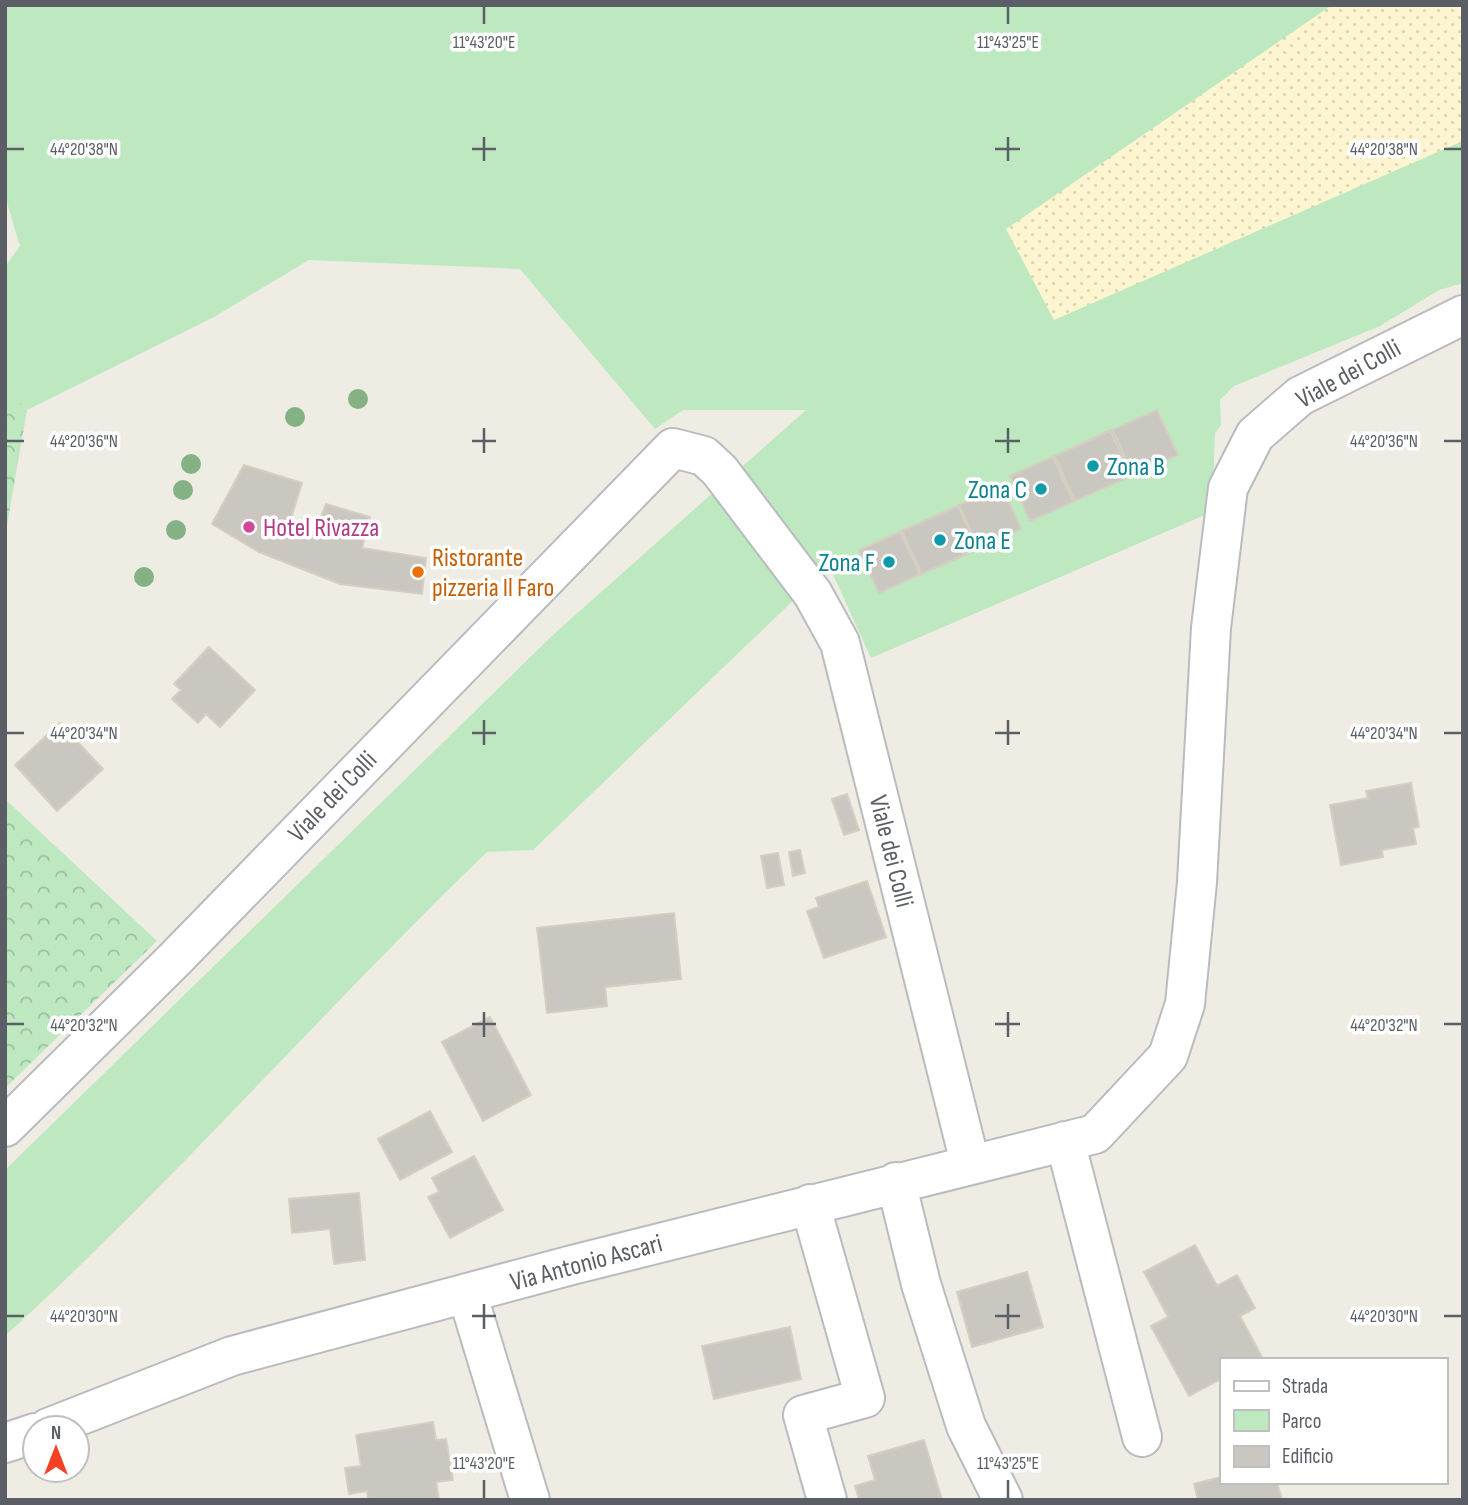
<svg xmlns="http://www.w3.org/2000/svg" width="1468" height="1505" viewBox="0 0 1468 1505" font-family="'Sofia Sans Condensed',sans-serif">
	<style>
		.green { fill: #bde8c0 }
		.forest { fill: url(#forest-crowns) }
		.sand { fill: url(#sand-dots) }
		.building { fill: #cac7c0; stroke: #d4cfc1; stroke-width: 2 }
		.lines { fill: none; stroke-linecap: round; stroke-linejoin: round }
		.minor-casing { stroke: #b8bbc0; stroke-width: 42 }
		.minor { stroke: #fff; stroke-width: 38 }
		.tree { fill: #85b284 }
		.ticks { fill: none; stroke: #5b5f65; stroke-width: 2.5 }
		.culture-dot { fill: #0f9aa8; stroke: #fff; stroke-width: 2.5 }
		.hotel-dot { fill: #d1479c; stroke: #fff; stroke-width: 2.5 }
		.food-dot { fill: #e8710a; stroke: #fff; stroke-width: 2.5 }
		.labels { text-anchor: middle; stroke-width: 7; stroke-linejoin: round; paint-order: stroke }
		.street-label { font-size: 26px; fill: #5b5f65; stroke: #fff }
		.culture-label { font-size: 26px; fill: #0d838f; stroke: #fff; text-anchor: start }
		.hotel-label { font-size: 26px; fill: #b23c85; stroke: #fff; text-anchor: start }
		.food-label { font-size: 26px; fill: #c56008; stroke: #fff; text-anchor: start }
		.ticks-label { font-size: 18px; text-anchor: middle; fill: #5b5f65; stroke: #fff; stroke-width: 7; stroke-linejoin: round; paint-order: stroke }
	</style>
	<defs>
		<pattern id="forest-crowns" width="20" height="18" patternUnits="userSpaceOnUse" patternTransform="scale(1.75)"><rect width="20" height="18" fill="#bde8c0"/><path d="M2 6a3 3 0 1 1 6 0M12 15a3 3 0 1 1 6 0" fill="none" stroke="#9dbfa0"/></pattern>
		<pattern id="sand-dots" width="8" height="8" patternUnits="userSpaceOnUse" patternTransform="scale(1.75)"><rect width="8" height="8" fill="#fdf5d0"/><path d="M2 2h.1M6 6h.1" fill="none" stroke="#dbd4b5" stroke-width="1.8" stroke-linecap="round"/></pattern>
	</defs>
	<rect width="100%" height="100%" fill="#efede3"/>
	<path class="green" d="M5,5H1463V283L1439,290L1380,326L1234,386L1220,400L1221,425L1215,433L1212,512L871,658L830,568L800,594L533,850L487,852C323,1010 173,1183 5,1336V1170L555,633L806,410H683L655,429L520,269L309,260L214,317L27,410L5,387V267L20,246L5,196Z"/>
	<path class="forest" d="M5,387L27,410L5,537Z
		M5,799L157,941L5,1088Z"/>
	<path class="sand" d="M1332,5H1463V141L1054,320L1006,229Z"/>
	<path class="building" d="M1157,410L1178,455L1030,521L1010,476Z
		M1157,410L1178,455L1133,475L1113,430Z
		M1110,430L1131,476L1075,501L1055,456Z
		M1053,457L1073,502L1030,521L1010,476Z
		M244,465L302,483L289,525L314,534L326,504L370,517L362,548L426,558L422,594L340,584L259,552L212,524Z
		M1002,486L1021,529L879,593L859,550Z
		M1002,486L1021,529L979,548L959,505Z
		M958,506L978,549L922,574L902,531Z
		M900,532L920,574L879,593L859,550Z
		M209,647L255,690L220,727L206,714L198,723L172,699L181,690L174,684Z
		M60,723L103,769L57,811L15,765Z
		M1411,783L1419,827L1413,828L1416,844L1382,850L1383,857L1341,865L1330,805L1368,798L1366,791Z
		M847,794L859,830L844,835L832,799Z
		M800,850L805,873L793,876L789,852Z
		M778,853L784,885L767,888L761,856Z
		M867,881L886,937L824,958L807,911L819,907L816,898Z
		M674,913L681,979L605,987L607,1006L547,1013L537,928Z
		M490,1017L531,1095L483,1121L442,1042Z
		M430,1111L452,1152L400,1180L378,1139Z
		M474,1156L503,1210L450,1238L428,1197L439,1192L432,1178Z
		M359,1193L365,1260L334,1264L330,1229L292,1233L289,1199Z
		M1195,1245L1217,1286L1237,1275L1255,1308L1240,1316L1262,1357L1256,1360H1221V1379L1189,1396L1151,1326L1168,1317L1144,1272Z
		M1027,1272L1043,1327L972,1347L957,1292Z
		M790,1327L801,1379L714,1399L702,1346Z
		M433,1422L436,1440L446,1439L453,1480L436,1482L439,1500H368L367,1491L349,1494L345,1468L361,1466L356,1435Z
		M924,1440L942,1500H859L855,1486L875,1480L868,1456Z
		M1221,1477V1482H1277L1282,1500H1198L1194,1484Z"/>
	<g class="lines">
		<g class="minor-casing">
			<path id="minor" d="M5,1127L175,959L673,448L704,456L720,471L813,594L840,643L970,1163
				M1065,1141L1142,1437
				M896,1182L921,1284L966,1426L1003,1500
				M810,1204L865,1398L803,1415L827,1500
				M467,1293L530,1500
				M48,1428L232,1356L572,1265L1095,1134L1168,1056L1185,1004L1197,882L1211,628L1228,488L1255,435L1300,396L1463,315
				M5,1443L35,1433"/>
		</g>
		<use href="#minor" class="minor"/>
	</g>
	<g class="tree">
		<circle cx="358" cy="399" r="10"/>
		<circle cx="295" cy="417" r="10"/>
		<circle cx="191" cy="464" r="10"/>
		<circle cx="183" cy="490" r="10"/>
		<circle cx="176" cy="530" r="10"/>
		<circle cx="144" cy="577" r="10"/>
	</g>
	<path class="ticks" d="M484,7V24M1008,7V24M484,137V161M1008,137V161M7,149H24M472,149H496M995,149H1020M1444,149H1461M484,428V453M1008,428V453M7,441H24M472,441H496M995,441H1020M1444,441H1461M484,720V745M1008,720V745M7,733H24M472,733H496M995,733H1020M1444,733H1461M484,1012V1037M1008,1012V1037M7,1024H24M472,1024H496M995,1024H1020M1444,1024H1461M484,1304V1329M1008,1304V1329M7,1316H24M472,1316H496M995,1316H1020M1444,1316H1461M484,1480V1498M1008,1480V1498"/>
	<g class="culture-dot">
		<circle cx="1093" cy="466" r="7"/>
		<circle cx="1041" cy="489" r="7"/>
		<circle cx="940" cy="540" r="7"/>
		<circle cx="889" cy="562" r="7"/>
	</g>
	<circle class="hotel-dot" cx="249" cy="527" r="7"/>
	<circle class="food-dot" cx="418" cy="572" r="7"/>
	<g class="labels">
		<g class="street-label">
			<text transform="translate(1348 373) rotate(-29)" y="9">Viale dei Colli</text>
			<text transform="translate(332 796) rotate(-46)" y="9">Viale dei Colli</text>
			<text transform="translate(892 851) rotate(76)" y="9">Viale dei Colli</text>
			<text transform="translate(586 1262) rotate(-15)" y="9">Via Antonio Ascari</text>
		</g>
		<g class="culture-label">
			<text x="1107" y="475">Zona B</text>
			<text x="1027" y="498" text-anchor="end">Zona C</text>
			<text x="954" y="549">Zona E</text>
			<text x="875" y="571" text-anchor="end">Zona F</text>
		</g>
		<g class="hotel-label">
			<text x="263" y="536">Hotel Rivazza</text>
		</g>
		<g class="food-label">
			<text x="432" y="566">Ristorante<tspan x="432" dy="30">pizzeria Il Faro</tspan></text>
		</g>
	</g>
	<g class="ticks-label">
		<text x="484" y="48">11°43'20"E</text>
		<text x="1008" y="48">11°43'25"E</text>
		<text x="84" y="155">44°20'38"N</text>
		<text x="1384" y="155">44°20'38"N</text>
		<text x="84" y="447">44°20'36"N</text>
		<text x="1384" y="447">44°20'36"N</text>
		<text x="84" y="739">44°20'34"N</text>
		<text x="1384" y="739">44°20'34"N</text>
		<text x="84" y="1031">44°20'32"N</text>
		<text x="1384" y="1031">44°20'32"N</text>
		<text x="84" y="1322">44°20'30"N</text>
		<text x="1384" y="1322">44°20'30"N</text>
		<text x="484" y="1469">11°43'20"E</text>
		<text x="1008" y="1469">11°43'25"E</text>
	</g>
	<rect width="1468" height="1505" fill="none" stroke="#5b5f65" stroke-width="14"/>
	<rect x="1220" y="1358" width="228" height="126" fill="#ffffff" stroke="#bdbfc1" stroke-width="2"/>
	<rect x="1234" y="1381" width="35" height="10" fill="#ffffff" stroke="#bdbfc1" stroke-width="2"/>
	<text x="1282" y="1393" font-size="21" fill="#5b5f65">Strada</text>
	<rect x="1234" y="1410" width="35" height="21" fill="#bde8c0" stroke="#bdbfc1" stroke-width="2"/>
	<text x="1282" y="1428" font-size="21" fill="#5b5f65">Parco</text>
	<rect x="1234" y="1446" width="35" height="21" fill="#cac7c0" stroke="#bdbfc1" stroke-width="2"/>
	<text x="1282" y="1463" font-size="21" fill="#5b5f65">Edificio</text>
	<g transform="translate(56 1449)"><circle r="33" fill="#ffffff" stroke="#bdbfc1" stroke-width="2"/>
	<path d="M0-5L12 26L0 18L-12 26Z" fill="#f54023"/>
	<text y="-10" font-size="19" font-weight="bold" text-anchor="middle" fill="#5b5f65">N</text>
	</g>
</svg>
